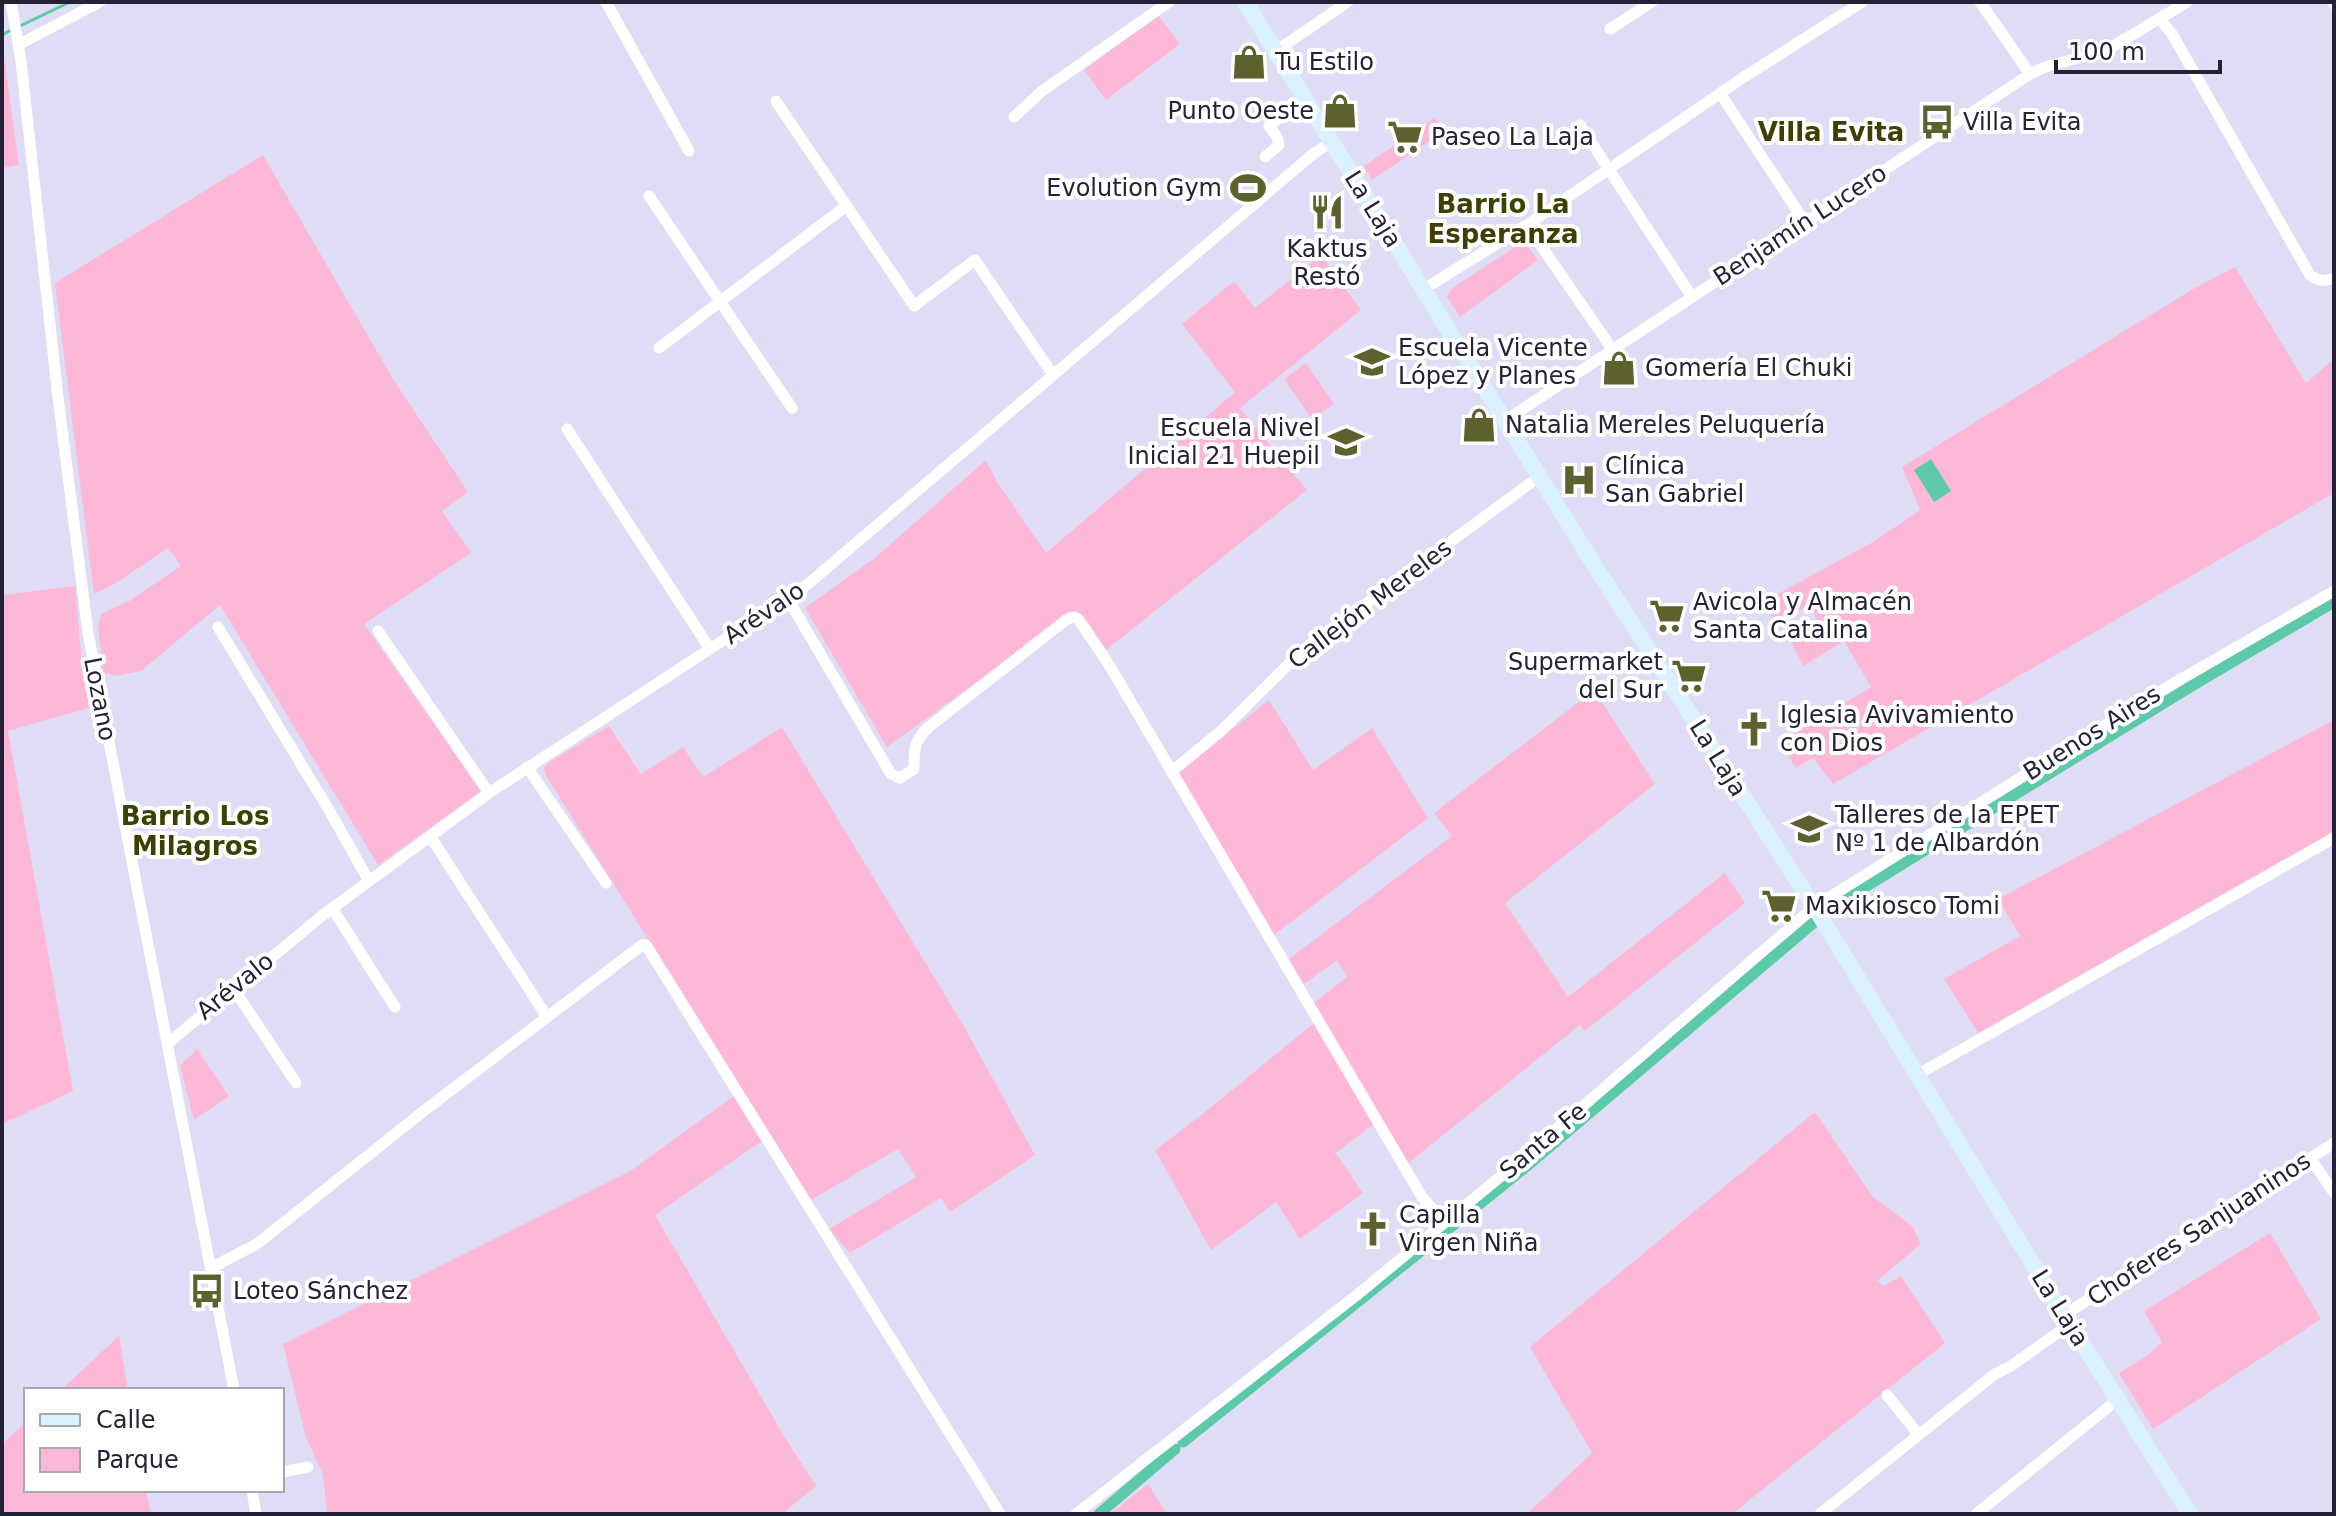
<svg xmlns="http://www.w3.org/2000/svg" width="2336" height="1516" viewBox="0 0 2336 1516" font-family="'DejaVu Sans',sans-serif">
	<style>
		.green { fill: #fdb8d7 }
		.water { fill: #5cc9a8 }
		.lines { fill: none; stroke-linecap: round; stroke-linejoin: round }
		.stream { stroke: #5cc9a8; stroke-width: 3 }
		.canal { stroke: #5cc9a8; stroke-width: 11 }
		.minor { stroke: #fff; stroke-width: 11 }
		.secondary { stroke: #daf2fe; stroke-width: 16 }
		.labels { text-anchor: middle; stroke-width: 8; stroke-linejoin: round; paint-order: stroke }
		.poi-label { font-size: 24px; fill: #252238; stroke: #fff; text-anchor: start }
		.street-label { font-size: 24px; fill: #252238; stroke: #fff }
		.neighbourhood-label { font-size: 26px; font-weight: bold; fill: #3e3f00; stroke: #fff }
	</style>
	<rect width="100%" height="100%" fill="#dfddf5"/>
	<path class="green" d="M1158,15L1180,44L1106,100L1084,70Z
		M4,56L19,165L2,168V57Z
		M1435,118L1444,131L1372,180L1364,166Z
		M263,155L393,379L468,492L442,511L471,553L364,624L481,791L378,865L220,605L141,671L116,676L103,672L98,626L101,614L131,600L181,566L168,548L116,583L94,594L55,283Z
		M1521,243L1529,248L1538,260L1460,317L1447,297L1451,289Z
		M1321,255L1361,310L1240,408L1307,490L1106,650L1085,617L1076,610L887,747L805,608L876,557L986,460L997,482L1046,553L1235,392L1182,324L1234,281L1255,308Z
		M2235,267L2306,383L2334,359V493L1833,784L1813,758L1796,768L1779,743L1871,687L1844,641L1803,666L1791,642L1821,627L1809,605L1776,623L1763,602L1873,542L1920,510L1902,467L2193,289Z
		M1306,363L1334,404L1312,419L1284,379Z
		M75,586L82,664L92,707L8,731L73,1091L2,1124V595Z
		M1596,693L1655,784L1505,903L1568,997L1725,873L1745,903L1585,1031L1580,1025L1407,1164L1380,1119L1336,1153L1363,1193L1300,1239L1276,1202L1211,1250L1155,1150C1213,1108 1266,1061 1322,1017L1314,1003L1347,977L1337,960L1304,984L1289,959L1452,836L1434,813L1576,704Z
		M1269,700L1313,770L1372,728L1428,818L1274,935L1176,774Z
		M2334,720V831L1978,1033L1944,979L2020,936L1998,899Z
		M609,726L641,774L683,747L703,777L782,727L962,1023L1035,1155L950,1212L941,1198L850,1253L829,1229L916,1177L898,1149L811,1200L772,1137L756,1145L655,1215L784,1436L816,1486L782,1514H327L323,1474L306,1438L283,1344L629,1172L742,1090L545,774L544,767L551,761Z
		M197,1049L229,1096L194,1120L180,1066Z
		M1815,1112L1872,1196L1912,1226L1921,1244L1877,1281L1883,1286L1901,1276L1945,1343L1732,1514H1527L1592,1453L1530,1347Z
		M2270,1233L2321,1319L2153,1429L2119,1373L2148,1355L2162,1342L2144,1311Z
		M119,1336L128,1390H61Z
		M26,1422V1490H146L151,1514H2V1444Z
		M1148,1484L1167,1514H1110Z"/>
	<path class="water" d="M1931,459L1951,491L1934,502L1914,470Z"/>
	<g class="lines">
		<path class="stream" d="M20,26L70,2
			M2,35L13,29"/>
		<path class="canal" d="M1183,1442L1527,1166L1831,908L2190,687L2334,602
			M1099,1514L1175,1449"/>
		<path class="minor" d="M11,2L21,61L57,389L88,633L234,1390
			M606,2L689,151
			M1980,2L2030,74
			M2333,2L2334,4
			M2160,19L2172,34L2310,275C2318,281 2324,282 2334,278
			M1610,29L1652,2
			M18,45L100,2
			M1276,51L1348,2
			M1720,93L1804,221
			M776,101L914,306L975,260L1053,375
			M1014,117L1042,91L1169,2
			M1580,125L1692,297
			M1265,157L1279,145L1277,137L1269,126L1305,98
			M649,196L792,408
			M1527,225L1612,349
			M1424,289L1527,225L1744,77L1862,2
			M659,348L846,206
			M1506,420L2030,74L2048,66L2105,51L2187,2
			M567,429L710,649
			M788,599L891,774L900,778L914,769C914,748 914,740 930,726L1066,620L1072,617L1078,619L1108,663L1422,1197L1444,1222
			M218,627L329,810L369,881
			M378,631L489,793
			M527,767L606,883
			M1171,772L1221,731L1303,650L1540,476
			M430,836L547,1017
			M332,908L395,1007
			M233,988L296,1083
			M167,1044L323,915L489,793L802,589L1313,154L1331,142
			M1917,1075L2334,838
			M2311,1159L2334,1193
			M211,1268L257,1244L425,1110L642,945H646L1000,1514
			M2064,1315L2334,1143
			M1887,1395L1918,1434
			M282,1472L308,1467
			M252,1490L256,1514
			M1076,1514L1357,1295L1517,1163L1814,907L2143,701L2334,591
			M1820,1514L1995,1374L2011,1366L2070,1324
			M1976,1514L2117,1400"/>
		<path class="secondary" d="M1245,2L1593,563L1820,916L2051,1294L2190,1514"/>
	</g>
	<defs>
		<g id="shop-bare" transform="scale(2.76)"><path d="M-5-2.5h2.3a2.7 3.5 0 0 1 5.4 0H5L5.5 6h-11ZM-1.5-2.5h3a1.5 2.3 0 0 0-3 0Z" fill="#5e602d" stroke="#fff" stroke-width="2.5" paint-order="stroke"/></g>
		<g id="bus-bare" transform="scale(2.76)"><path d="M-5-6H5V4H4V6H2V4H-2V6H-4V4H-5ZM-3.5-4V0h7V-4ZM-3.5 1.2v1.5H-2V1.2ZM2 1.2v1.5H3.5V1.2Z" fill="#5e602d" stroke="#fff" stroke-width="2.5" paint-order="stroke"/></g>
		<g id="supermarket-bare" transform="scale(2.76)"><path d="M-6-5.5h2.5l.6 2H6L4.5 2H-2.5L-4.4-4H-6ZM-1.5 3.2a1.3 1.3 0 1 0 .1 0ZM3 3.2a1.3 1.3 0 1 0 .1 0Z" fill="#5e602d" stroke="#fff" stroke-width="2.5" paint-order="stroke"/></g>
		<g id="stadium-bare" transform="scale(2.76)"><path d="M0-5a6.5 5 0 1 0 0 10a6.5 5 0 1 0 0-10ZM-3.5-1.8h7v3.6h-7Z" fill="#5e602d" stroke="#fff" stroke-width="2.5" paint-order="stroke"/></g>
		<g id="restaurant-bare" transform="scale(2.76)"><path d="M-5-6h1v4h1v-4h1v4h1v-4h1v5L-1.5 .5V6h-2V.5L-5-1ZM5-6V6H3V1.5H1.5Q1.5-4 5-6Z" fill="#5e602d" stroke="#fff" stroke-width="2.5" paint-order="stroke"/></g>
		<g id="school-bare" transform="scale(2.76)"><path d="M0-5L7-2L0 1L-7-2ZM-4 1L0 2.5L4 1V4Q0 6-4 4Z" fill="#5e602d" stroke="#fff" stroke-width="2.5" paint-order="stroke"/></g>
		<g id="hospital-bare" transform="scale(2.76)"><path d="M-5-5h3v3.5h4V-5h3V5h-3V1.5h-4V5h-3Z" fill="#5e602d" stroke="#fff" stroke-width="2.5" paint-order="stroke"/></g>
		<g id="church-bare" transform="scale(2.76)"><path d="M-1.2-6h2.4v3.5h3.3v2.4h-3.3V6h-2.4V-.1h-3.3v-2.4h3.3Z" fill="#5e602d" stroke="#fff" stroke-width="2.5" paint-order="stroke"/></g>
	</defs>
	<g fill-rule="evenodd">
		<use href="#shop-bare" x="1249" y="62"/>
		<use href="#shop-bare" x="1340" y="111"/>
		<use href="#bus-bare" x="1937" y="122"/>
		<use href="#supermarket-bare" x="1405" y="137"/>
		<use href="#stadium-bare" x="1248" y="188"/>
		<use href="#restaurant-bare" x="1327" y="212"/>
		<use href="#school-bare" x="1372" y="362"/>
		<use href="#shop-bare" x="1619" y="368"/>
		<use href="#shop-bare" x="1479" y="425"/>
		<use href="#school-bare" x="1346" y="442"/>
		<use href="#hospital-bare" x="1579" y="480"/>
		<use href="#supermarket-bare" x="1667" y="616"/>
		<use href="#supermarket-bare" x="1689" y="676"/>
		<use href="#church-bare" x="1754" y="729"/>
		<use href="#school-bare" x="1809" y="829"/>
		<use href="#supermarket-bare" x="1779" y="906"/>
		<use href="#church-bare" x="1373" y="1229"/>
		<use href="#bus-bare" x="207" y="1291"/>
	</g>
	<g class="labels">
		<g class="poi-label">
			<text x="1275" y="70">Tu Estilo</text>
			<text x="1314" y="119" text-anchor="end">Punto Oeste</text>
			<text x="1963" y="130">Villa Evita</text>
			<text x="1431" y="145">Paseo La Laja</text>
			<text x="1222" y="196" text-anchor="end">Evolution Gym</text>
			<text x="1327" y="257" text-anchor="middle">Kaktus<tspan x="1327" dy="28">Restó</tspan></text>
			<text x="1398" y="356">Escuela Vicente<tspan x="1398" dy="28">López y Planes</tspan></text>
			<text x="1645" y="376">Gomería El Chuki</text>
			<text x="1505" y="433">Natalia Mereles Peluquería</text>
			<text x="1320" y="436" text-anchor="end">Escuela Nivel<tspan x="1320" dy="28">Inicial 21 Huepil</tspan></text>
			<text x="1605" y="474">Clínica<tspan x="1605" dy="28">San Gabriel</tspan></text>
			<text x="1693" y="610">Avicola y Almacén<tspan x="1693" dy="28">Santa Catalina</tspan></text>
			<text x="1663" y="670" text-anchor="end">Supermarket<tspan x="1663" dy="28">del Sur</tspan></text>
			<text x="1780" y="723">Iglesia Avivamiento<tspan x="1780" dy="28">con Dios</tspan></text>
			<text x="1835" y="823">Talleres de la EPET<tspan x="1835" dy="28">Nº 1 de Albardón</tspan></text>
			<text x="1805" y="914">Maxikiosco Tomi</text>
			<text x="1399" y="1223">Capilla<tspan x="1399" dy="28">Virgen Niña</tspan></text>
			<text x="233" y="1299">Loteo Sánchez</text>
		</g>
		<g class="street-label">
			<text transform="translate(1373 209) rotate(58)" y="8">La Laja</text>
			<text transform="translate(1800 225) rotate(-33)" y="8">Benjamín Lucero</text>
			<text transform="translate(1370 604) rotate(-37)" y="8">Callejón Mereles</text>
			<text transform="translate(764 613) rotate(-34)" y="8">Arévalo</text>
			<text transform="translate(100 699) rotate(79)" y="8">Lozano</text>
			<text transform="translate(2092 733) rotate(-32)" y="8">Buenos Aires</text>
			<text transform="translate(1718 758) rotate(58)" y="8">La Laja</text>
			<text transform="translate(235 986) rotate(-39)" y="8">Arévalo</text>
			<text transform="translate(1543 1141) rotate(-40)" y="8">Santa Fe</text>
			<text transform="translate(2199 1229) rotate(-33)" y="8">Choferes Sanjuaninos</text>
			<text transform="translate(2060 1308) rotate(58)" y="8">La Laja</text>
		</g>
		<g class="neighbourhood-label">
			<text x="1831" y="141">Villa Evita</text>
			<text x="1503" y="213">Barrio La<tspan x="1503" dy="30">Esperanza</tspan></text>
			<text x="195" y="825">Barrio Los<tspan x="195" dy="30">Milagros</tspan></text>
		</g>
	</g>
	<rect width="2336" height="1516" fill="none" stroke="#252238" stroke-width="8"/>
	<rect x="24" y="1388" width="260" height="104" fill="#ffffff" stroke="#a8a7af" stroke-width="2"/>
	<rect x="40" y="1414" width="40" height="12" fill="#daf2fe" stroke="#a8a7af" stroke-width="2"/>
	<text x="96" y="1428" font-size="24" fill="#252238">Calle</text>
	<rect x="40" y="1448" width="40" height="24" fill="#fdb8d7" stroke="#a8a7af" stroke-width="2"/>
	<text x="96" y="1468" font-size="24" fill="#252238">Parque</text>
	<path d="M2056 60v12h164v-12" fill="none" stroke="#252238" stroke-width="4"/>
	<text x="2068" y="60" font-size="24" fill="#252238" stroke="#ffffff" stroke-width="6" paint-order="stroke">100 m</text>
</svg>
